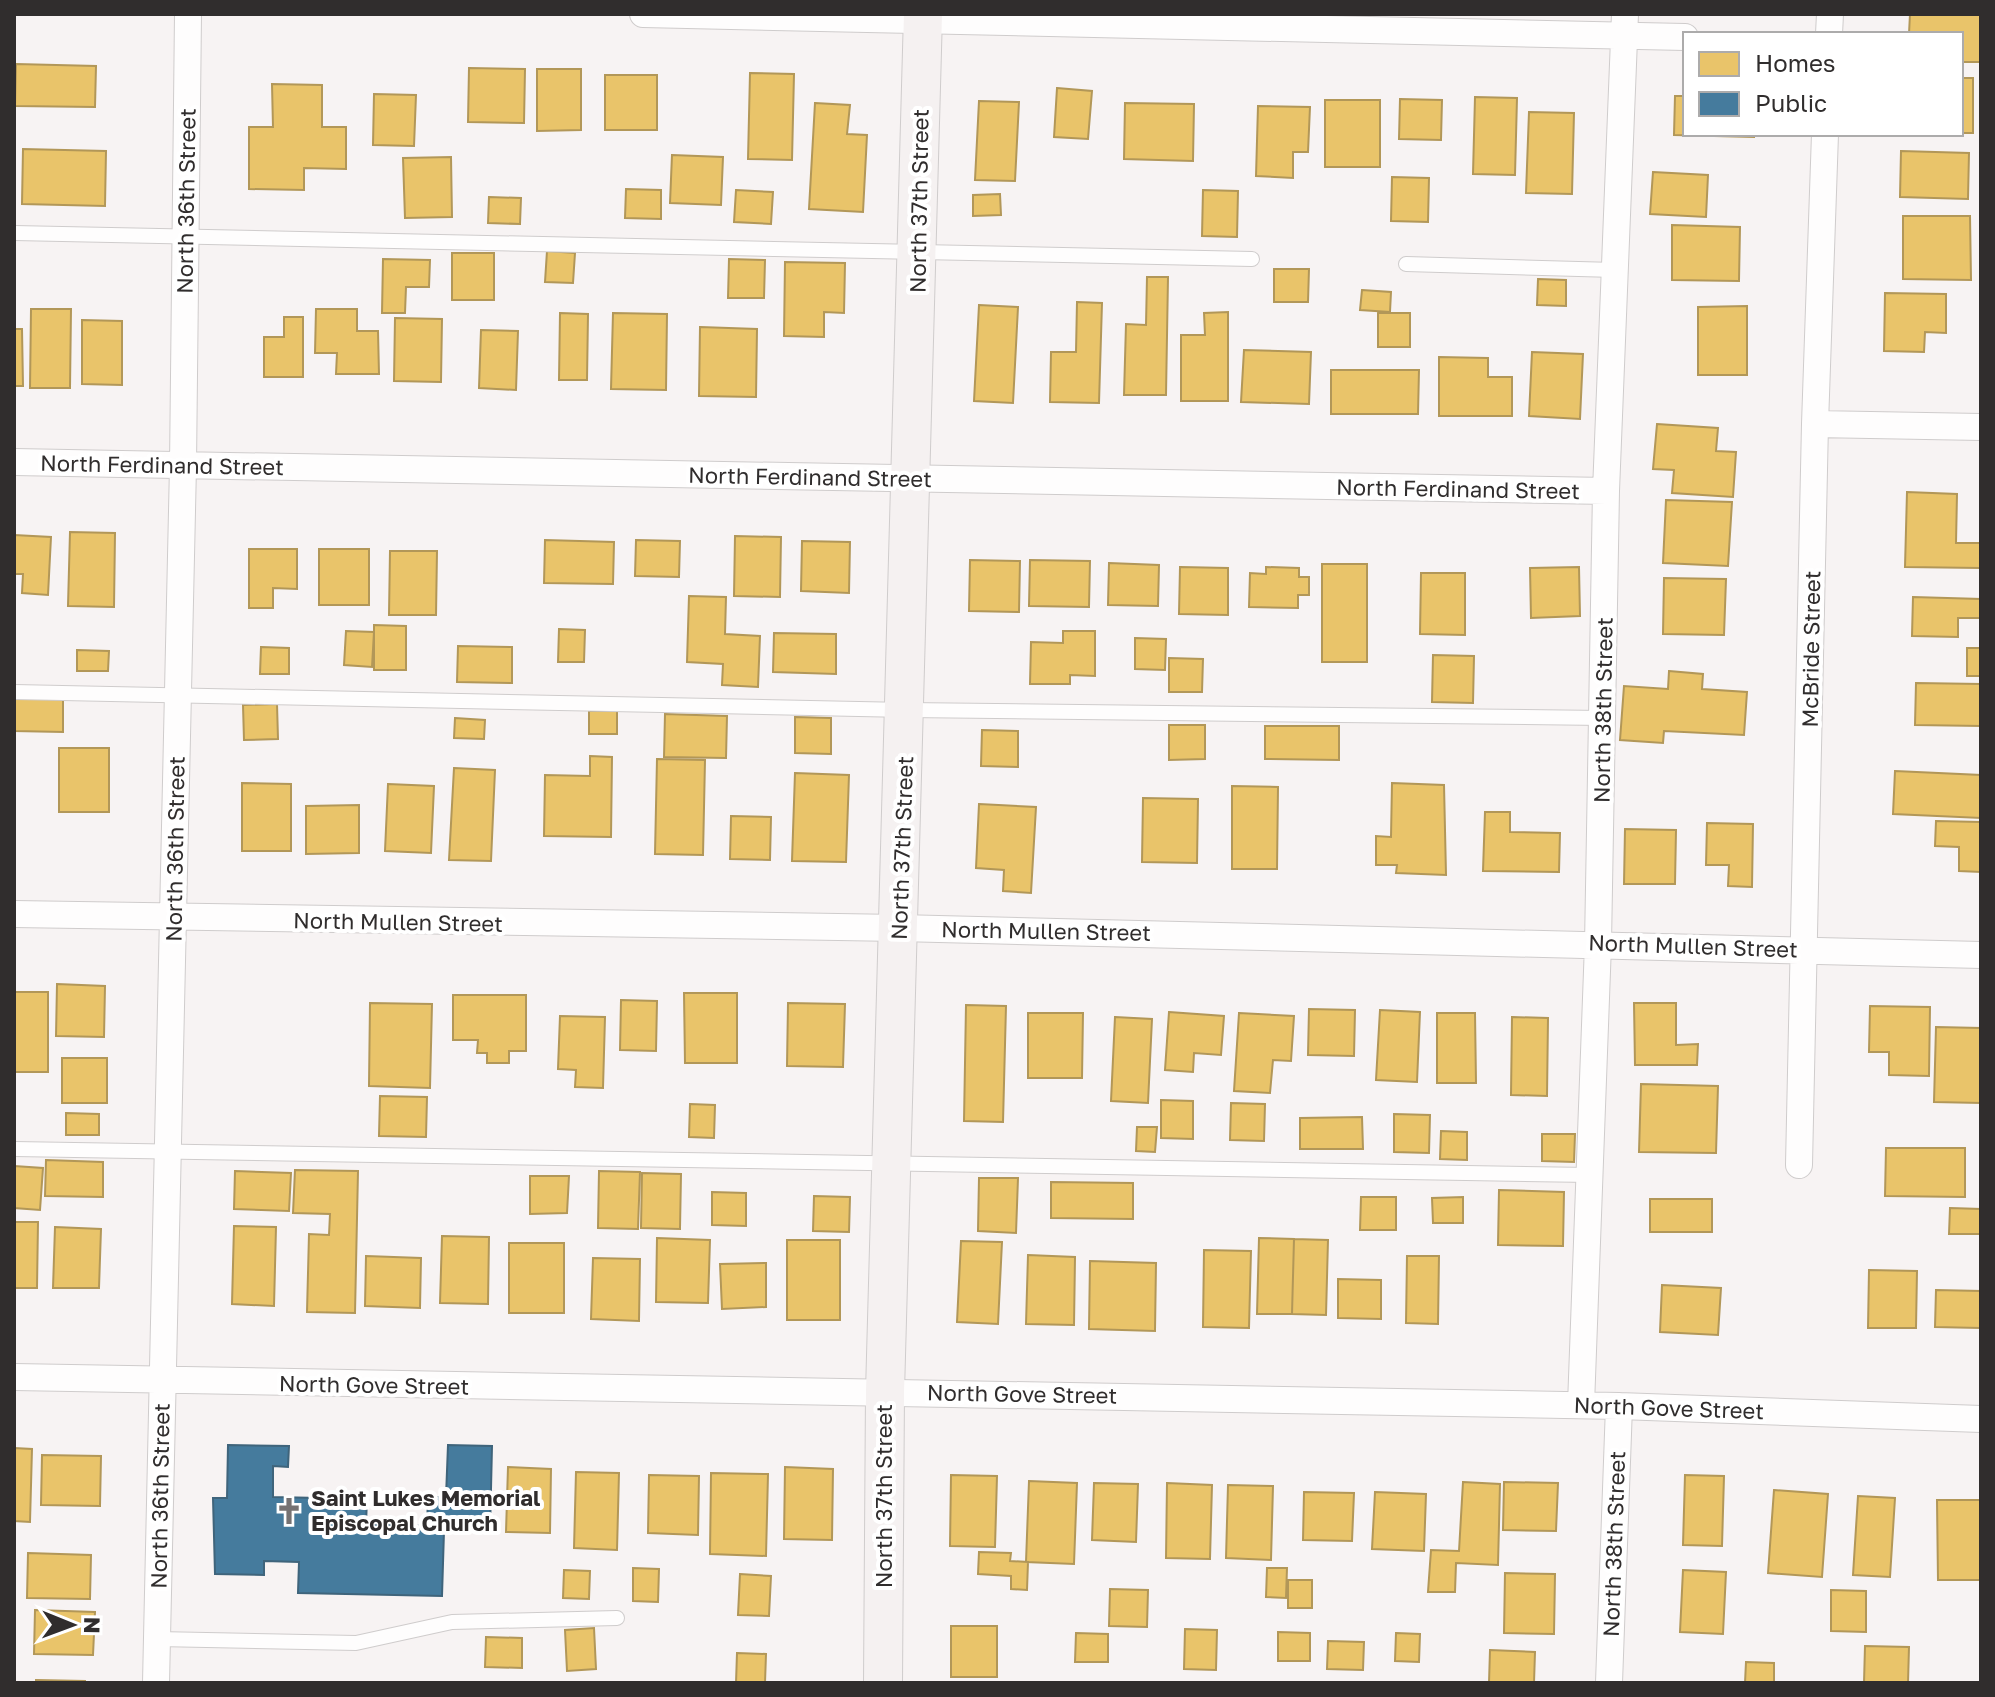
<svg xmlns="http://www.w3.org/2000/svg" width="1995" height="1697" viewBox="0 0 1995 1697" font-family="'Golos Text',sans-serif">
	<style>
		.homes { fill: #e9c46a; stroke: #b29758; stroke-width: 2 }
		.public { fill: #457b9d; stroke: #3f647b; stroke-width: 2 }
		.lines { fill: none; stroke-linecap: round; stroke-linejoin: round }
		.lane-casing { stroke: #cfcccc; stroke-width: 16 }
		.street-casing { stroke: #cfcccc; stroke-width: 28 }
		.secondary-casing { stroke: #cfcccc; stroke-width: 40 }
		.lane { stroke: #fefdfd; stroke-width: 14 }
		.street { stroke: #fefdfd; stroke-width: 26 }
		.secondary { stroke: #f5f1f1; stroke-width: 38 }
		.labels { text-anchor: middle; stroke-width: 8; stroke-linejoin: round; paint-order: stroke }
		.street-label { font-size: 22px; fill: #302d2d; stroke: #fff }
		.poi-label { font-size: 22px; font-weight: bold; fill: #302d2d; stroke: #fff; text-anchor: start }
	</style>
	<rect width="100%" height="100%" fill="#f7f3f3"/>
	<path class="homes" d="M1910,14H1981V62H1961V34H1909Z
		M16,64L96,66L95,107L15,106Z
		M469,68L525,69L524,123L468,122Z
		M537,69H581V130L537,131Z
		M750,73L794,74L792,160L748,159Z
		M605,75H657V130H605Z
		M1961,78H1973V133H1961Z
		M272,84L322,85V127H346V169L304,168V190L249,189V127H273Z
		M1057,88L1092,91L1088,139L1054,137Z
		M374,94L416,95L414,146L373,145Z
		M1675,96H1685V134H1754V137L1674,135Z
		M1475,97L1517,98L1515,175L1473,174Z
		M1400,99L1442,100L1441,140L1399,139Z
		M1325,100H1380V167H1325Z
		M979,101L1019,102L1015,181L975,180Z
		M815,103L850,105L847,134L867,135L863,212L809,209Z
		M1125,103L1194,104L1193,161L1124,159Z
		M1258,106L1310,107L1308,152H1293V178L1256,176Z
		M1529,112L1574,113L1572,194L1526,193Z
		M23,149L106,151L105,206L22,204Z
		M1901,151L1969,153L1968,199L1900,197Z
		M672,155L723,157L721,205L670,203Z
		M451,157L452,217L405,218L403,158Z
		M1653,172L1708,175L1706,217L1650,214Z
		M1392,177L1429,178L1428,222L1391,221Z
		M626,189L661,190V219L625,218Z
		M736,190L773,192L771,224L734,222Z
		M1203,190L1238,191L1237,237L1202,236Z
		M1000,194L1001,215L973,216V195Z
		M489,197L521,198L520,224L488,223Z
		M1903,216H1970L1971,280L1903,279Z
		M1672,225L1740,227L1739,281L1672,280Z
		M547,251L575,253L573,283L545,282Z
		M452,253H494V300H452Z
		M383,259L430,260L429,287H406L405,313H382Z
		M729,259L765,260L764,298H728Z
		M785,262L845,263L844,313L824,312V337L784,336Z
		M1274,269H1309L1308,302H1274Z
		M1147,277H1168L1166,395H1124L1126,324L1146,325Z
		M1538,279L1566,280V306L1537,305Z
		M1362,290L1391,292L1390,312L1360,310Z
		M1885,293L1946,294V333L1925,332L1924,352L1884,351Z
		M1077,302L1102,303L1099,403L1050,402L1051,352H1076Z
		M979,305L1018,307L1013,403L974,401Z
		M1747,306V375H1698V307Z
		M31,309H71L70,388H30Z
		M316,309H357V331H378L379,374H336L337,353H315Z
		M1228,312V401H1181V335H1205L1204,313Z
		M560,313L588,314L587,380H559Z
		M613,313L667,314L666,390L611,389Z
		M1378,313H1410V347H1378Z
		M284,317H303V377H264V337H284Z
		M395,318L442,319L441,382L394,381Z
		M82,320L122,321V385L82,384Z
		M700,327L757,329L756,397L699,396Z
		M14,329H22L23,386H14Z
		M481,330L518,331L516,390L479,388Z
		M1244,350L1311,352L1309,404L1241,402Z
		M1532,352L1583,354L1580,419L1529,416Z
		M1439,357L1488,358V377H1512V416H1439Z
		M1331,370H1419L1418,414H1331Z
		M1657,424L1718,428L1716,451L1736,452L1733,497L1672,493L1674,470L1653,469Z
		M1907,492L1957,494L1956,543H1981L1980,568L1905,567Z
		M1666,500L1732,502L1728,566L1663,563Z
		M70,532L115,533L114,607L68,606Z
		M14,535L51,537L48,595L22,593L23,574H14Z
		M735,536L781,537L780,597L734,596Z
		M545,540L614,542L613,584L544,583Z
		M636,540L680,541L679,577L635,576Z
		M802,541L850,542L849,593L801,591Z
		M249,549H297V589L273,588V608H249Z
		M319,549H369V605H319Z
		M390,551H437L436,615H389Z
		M970,560L1020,561L1019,612L969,611Z
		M1030,560L1090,561L1089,607L1029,606Z
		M1109,563L1159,565L1158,606L1108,605Z
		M1322,564H1367V662H1322Z
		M1180,567L1228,568V615L1179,614Z
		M1266,567L1299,568V577H1309V595H1298V608L1249,607L1250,573L1266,574Z
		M1579,567L1580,616L1531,618L1530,568Z
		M1421,573H1465V635L1420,634Z
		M1664,578L1726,579L1724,635L1663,634Z
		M689,596L726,597L725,634L760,636L758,687L722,685L723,664L687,662Z
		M1913,597L1981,599V618H1958V637L1912,636Z
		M374,625L406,626V670H374Z
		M559,629L585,630L584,662H558Z
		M346,631L374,632L372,667L344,665Z
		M1063,631H1095V676L1070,675V684H1030L1031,642L1063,643Z
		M774,633L836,634V674L773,672Z
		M1135,638L1166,639L1165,670L1135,669Z
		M458,646L512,647V683L457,682Z
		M261,647L289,648V674H260Z
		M1967,648H1981V676H1967Z
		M77,650L109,651L108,671H77Z
		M1433,655L1474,656L1473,703L1432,702Z
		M1169,658L1203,659L1202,692H1169Z
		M1669,671L1703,674L1702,689L1747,692L1744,735L1664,731L1663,743L1620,740L1624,686L1668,689Z
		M1916,683L1981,684V726L1915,725Z
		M14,698H63V732L14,731Z
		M277,704L278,739L244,740L243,705Z
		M589,711H617V734H589Z
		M665,714L727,716L726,758L664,757Z
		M795,717L831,718V754L795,753Z
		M455,718L485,720L484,739L454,738Z
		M1169,725H1205V759L1169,760Z
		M1265,726H1339V760L1265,759Z
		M982,730L1018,731V767L981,766Z
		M59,748H109V812H59Z
		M590,756L612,757L611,837L544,836L545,775L590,776Z
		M657,759L705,760L703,855L655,854Z
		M454,768L495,770L491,861L449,860Z
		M1895,771L1981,775V818L1893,814Z
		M795,773L849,775L846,862L792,861Z
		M242,783L291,784V851H242Z
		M1392,783L1444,785L1446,875L1396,873L1397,865H1376V836L1391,837Z
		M388,784L434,786L431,853L385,851Z
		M1232,786L1278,787L1277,869H1232Z
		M1143,798L1198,799L1197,863L1142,862Z
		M979,804L1036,807L1031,893L1003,891L1004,870L976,868Z
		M359,805V853L306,854V806Z
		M1485,812H1510V832L1560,833L1559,872L1483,871Z
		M731,816L771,817L770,860L730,859Z
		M1936,821L1981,822V872L1959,871V847L1935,846Z
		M1707,823L1753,824L1752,887L1728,886L1729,865H1706Z
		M1625,829L1676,830L1675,884H1624Z
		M57,984L105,986L104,1037L56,1036Z
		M14,992H48V1072H14Z
		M684,993H737V1063H685Z
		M453,995H526V1051H509V1063H487V1053H477L478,1040H453Z
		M621,1000L657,1001L656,1051L620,1050Z
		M370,1003L432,1004L430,1088L369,1086Z
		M788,1003L845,1004L843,1067L787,1066Z
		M1634,1003H1676V1045L1698,1044L1697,1065H1635Z
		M966,1005L1006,1006L1003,1122L964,1121Z
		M1870,1006L1930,1007L1929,1076L1889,1075V1052H1869Z
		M1309,1009L1355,1010L1354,1056L1308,1055Z
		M1380,1010L1420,1012L1417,1082L1376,1080Z
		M1169,1012L1224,1016L1221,1055L1194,1053L1193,1072L1165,1070Z
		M1028,1013H1083L1082,1078H1028Z
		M1239,1013L1294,1016L1291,1061L1273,1060L1270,1093L1234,1091Z
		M1437,1013H1475L1476,1083H1437Z
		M560,1016L605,1017L603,1088L575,1087L576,1070L558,1069Z
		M1115,1017L1152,1019L1148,1103L1111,1101Z
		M1512,1017L1548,1018L1547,1096L1511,1095Z
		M1936,1027L1981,1028V1103L1934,1102Z
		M62,1058H107V1103H62Z
		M1641,1084L1718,1086L1716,1153L1639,1152Z
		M380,1096L427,1097L426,1137L379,1136Z
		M1161,1100L1193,1101V1139L1161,1138Z
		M1231,1103L1265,1104L1264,1141L1230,1140Z
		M690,1104L715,1105L714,1138L689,1137Z
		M66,1113L99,1114V1135H66Z
		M1394,1114L1430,1115L1429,1153L1394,1152Z
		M1362,1117L1363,1149H1300V1118Z
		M1137,1127H1157L1155,1152L1136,1151Z
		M1441,1131L1467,1132V1160L1440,1159Z
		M1542,1134H1575L1574,1162L1542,1161Z
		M1886,1148H1965V1197L1885,1196Z
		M46,1160L103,1162V1197L45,1196Z
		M14,1166L43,1168L40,1210L14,1208Z
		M295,1170L358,1171L355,1313L307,1312L309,1234L329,1235L330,1214L293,1213Z
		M235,1171L291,1173L289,1211L234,1209Z
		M599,1171L640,1172L638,1229L598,1228Z
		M642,1173L681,1174L680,1229L641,1228Z
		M530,1176H569L567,1213L530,1214Z
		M979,1178H1018L1016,1233L978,1231Z
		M1051,1182L1133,1183V1219L1051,1218Z
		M1499,1190L1564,1192L1563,1246L1498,1245Z
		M712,1192L746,1193V1226L712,1225Z
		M814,1196L850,1197L849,1232L813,1231Z
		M1361,1197H1396V1230H1360Z
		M1463,1197V1223H1433L1432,1198Z
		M1650,1199H1712V1232H1650Z
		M1950,1208L1981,1209V1234H1949Z
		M14,1222H38L37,1288H14Z
		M234,1226L276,1227L274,1306L232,1304Z
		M55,1227L101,1229L99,1288H53Z
		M442,1236L489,1237L488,1304L440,1303Z
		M657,1238L710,1240L708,1303L656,1302Z
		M1259,1238L1294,1239L1292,1314H1257Z
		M1294,1239L1328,1240L1326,1315L1292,1314Z
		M787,1240H840V1320H787Z
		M961,1241L1002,1242L998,1324L957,1322Z
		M509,1243H564V1313H509Z
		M1204,1250L1251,1251L1249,1328L1203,1327Z
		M1028,1255L1075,1257L1074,1325L1026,1324Z
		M366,1256L421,1258L420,1308L365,1306Z
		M1407,1256H1439L1438,1324L1406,1323Z
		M593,1258L640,1259L639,1321L591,1319Z
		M1090,1261L1156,1263L1155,1331L1089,1329Z
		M766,1263V1307L722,1309L720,1264Z
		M1869,1270L1917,1271L1916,1328H1868Z
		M1338,1279L1381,1280V1319L1338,1318Z
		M1662,1285L1721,1288L1718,1335L1660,1332Z
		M1936,1290L1981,1291L1980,1328L1935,1327Z
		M14,1448L32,1449L30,1522L14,1521Z
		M42,1455L101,1456L100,1506L41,1505Z
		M508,1467L551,1469L550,1533L506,1532Z
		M785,1467L833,1469L832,1540L784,1539Z
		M576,1472L619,1473L617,1550L574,1548Z
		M711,1473L768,1474L766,1556L710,1554Z
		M649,1475L699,1476L698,1535L648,1533Z
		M951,1475L997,1476L995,1547L950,1546Z
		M1685,1475L1724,1476L1722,1546L1683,1545Z
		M1029,1481L1077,1483L1074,1564L1026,1562Z
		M1463,1482L1500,1484L1498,1565L1456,1563L1455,1592H1428L1431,1550L1459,1551Z
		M1504,1482L1558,1483L1556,1531L1503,1530Z
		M1094,1483L1138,1484L1136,1542L1092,1540Z
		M1167,1483L1212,1485L1210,1559L1166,1558Z
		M1228,1485L1273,1486L1271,1560L1226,1558Z
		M1774,1490L1828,1494L1822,1577L1768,1573Z
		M1304,1492L1354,1493L1352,1541L1303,1540Z
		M1375,1492L1426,1494L1424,1551L1372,1549Z
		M1858,1496L1895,1498L1890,1577L1853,1575Z
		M1937,1500H1981V1580H1938Z
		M979,1552L1011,1553L1010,1561L1028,1562L1027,1590L1011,1589V1576L978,1574Z
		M28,1553L91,1555L90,1599L27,1598Z
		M633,1568L659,1569L658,1602L633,1601Z
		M1267,1568H1287L1286,1598L1266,1597Z
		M564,1570L590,1571L589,1599L563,1598Z
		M1683,1570L1726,1572L1723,1634L1680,1632Z
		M1505,1573L1555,1574L1554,1634L1504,1633Z
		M740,1574L771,1576L769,1616L738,1615Z
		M1288,1580H1312V1608H1288Z
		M1110,1589L1148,1590L1147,1627L1109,1626Z
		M1831,1590L1866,1591V1632L1831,1631Z
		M35,1610L95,1612L93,1655L34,1654Z
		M951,1626H997V1677H951Z
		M594,1628L596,1669L567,1671L565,1630Z
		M1185,1629L1217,1630L1216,1670L1184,1669Z
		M1278,1632L1310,1633V1661H1278Z
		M1076,1633L1108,1634V1662H1075Z
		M1396,1633L1420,1634L1419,1662L1395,1661Z
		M486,1637L522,1638V1668L485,1667Z
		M1328,1641L1364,1642L1363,1670L1327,1669Z
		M1865,1646L1909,1647L1908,1683H1864Z
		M1490,1650L1535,1652L1534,1683H1489Z
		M737,1653L766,1654L765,1683H736Z
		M1746,1662L1774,1663V1683H1745Z
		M36,1680L85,1681V1683H36Z"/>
	<path class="public" d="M228,1445L289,1446L288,1467L273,1466V1497L367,1499L366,1524L427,1526L428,1497H446L448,1445L492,1446L490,1532L444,1531L442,1596L298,1593L299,1562L264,1561V1575L215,1574L213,1498H227Z"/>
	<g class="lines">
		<g class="lane-casing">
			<path id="lane" d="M14,233L1252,259
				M1406,264L1615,270
				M14,692L907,710L1603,718
				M14,1149L1590,1175
				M157,1639L356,1643L452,1622L617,1618"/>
		</g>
		<g class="street-casing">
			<path id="street" d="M643,14L1685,37
				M1829,34L1830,14
				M1815,424L1981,427
				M14,462L1606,491
				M14,914L899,928L1981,955
				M1799,1165L1815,424L1825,134
				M14,1377L1619,1406L1981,1419
				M1581,1405L1598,944L1606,491L1625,14
				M156,1683L183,466L188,14
				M1609,1683L1619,1406"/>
		</g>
		<g class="secondary-casing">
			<path id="secondary" d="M883,1683L885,1392L923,14"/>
		</g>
		<use href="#lane" class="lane"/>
		<use href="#street" class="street"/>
		<use href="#secondary" class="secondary"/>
	</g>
	<defs>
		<g id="church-bare" transform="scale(2.16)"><path d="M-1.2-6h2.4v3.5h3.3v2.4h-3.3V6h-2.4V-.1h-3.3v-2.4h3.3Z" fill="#767272" stroke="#fff" stroke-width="2.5" paint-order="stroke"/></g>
	</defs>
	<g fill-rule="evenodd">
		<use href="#church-bare" x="289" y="1511"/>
	</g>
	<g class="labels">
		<g class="street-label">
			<text transform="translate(186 201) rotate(-89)" y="8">North 36th Street</text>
			<text transform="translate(919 201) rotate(-89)" y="8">North 37th Street</text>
			<text transform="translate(162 465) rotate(1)" y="8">North Ferdinand Street</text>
			<text transform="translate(810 477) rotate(1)" y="8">North Ferdinand Street</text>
			<text transform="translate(1458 489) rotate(1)" y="8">North Ferdinand Street</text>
			<text transform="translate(1811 649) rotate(-89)" y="8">McBride Street</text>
			<text transform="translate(1603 710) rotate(-89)" y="8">North 38th Street</text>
			<text transform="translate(902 848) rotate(-88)" y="8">North 37th Street</text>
			<text transform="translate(175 849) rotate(-89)" y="8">North 36th Street</text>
			<text transform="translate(398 922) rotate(1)" y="8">North Mullen Street</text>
			<text transform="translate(1046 931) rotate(1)" y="8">North Mullen Street</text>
			<text transform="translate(1693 946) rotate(2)" y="8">North Mullen Street</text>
			<text transform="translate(374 1385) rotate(1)" y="8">North Gove Street</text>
			<text transform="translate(1022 1394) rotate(1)" y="8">North Gove Street</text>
			<text transform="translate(1669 1408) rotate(2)" y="8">North Gove Street</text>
			<text transform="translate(160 1496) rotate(-89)" y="8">North 36th Street</text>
			<text transform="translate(884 1496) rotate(-90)" y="8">North 37th Street</text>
			<text transform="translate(1614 1544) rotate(-88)" y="8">North 38th Street</text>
		</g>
		<g class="poi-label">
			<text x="311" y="1506">Saint Lukes Memorial<tspan x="311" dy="25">Episcopal Church</tspan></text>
		</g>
	</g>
	<rect width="1995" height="1697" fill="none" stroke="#302d2d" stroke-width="32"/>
	<rect x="1683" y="32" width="280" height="104" fill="#ffffff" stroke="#acabab" stroke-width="2"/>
	<rect x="1699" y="52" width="40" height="24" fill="#e9c46a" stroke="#acabab" stroke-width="2"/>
	<text x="1755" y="72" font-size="24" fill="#302d2d">Homes</text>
	<rect x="1699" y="92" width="40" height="24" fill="#457b9d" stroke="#acabab" stroke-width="2"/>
	<text x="1755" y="112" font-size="24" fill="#302d2d">Public</text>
	<g transform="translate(72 1625) rotate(91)" stroke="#ffffff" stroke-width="6" paint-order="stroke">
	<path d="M0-6L14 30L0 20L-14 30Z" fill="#302d2d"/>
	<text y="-12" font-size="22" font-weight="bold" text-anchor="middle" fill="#302d2d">N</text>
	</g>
</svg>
